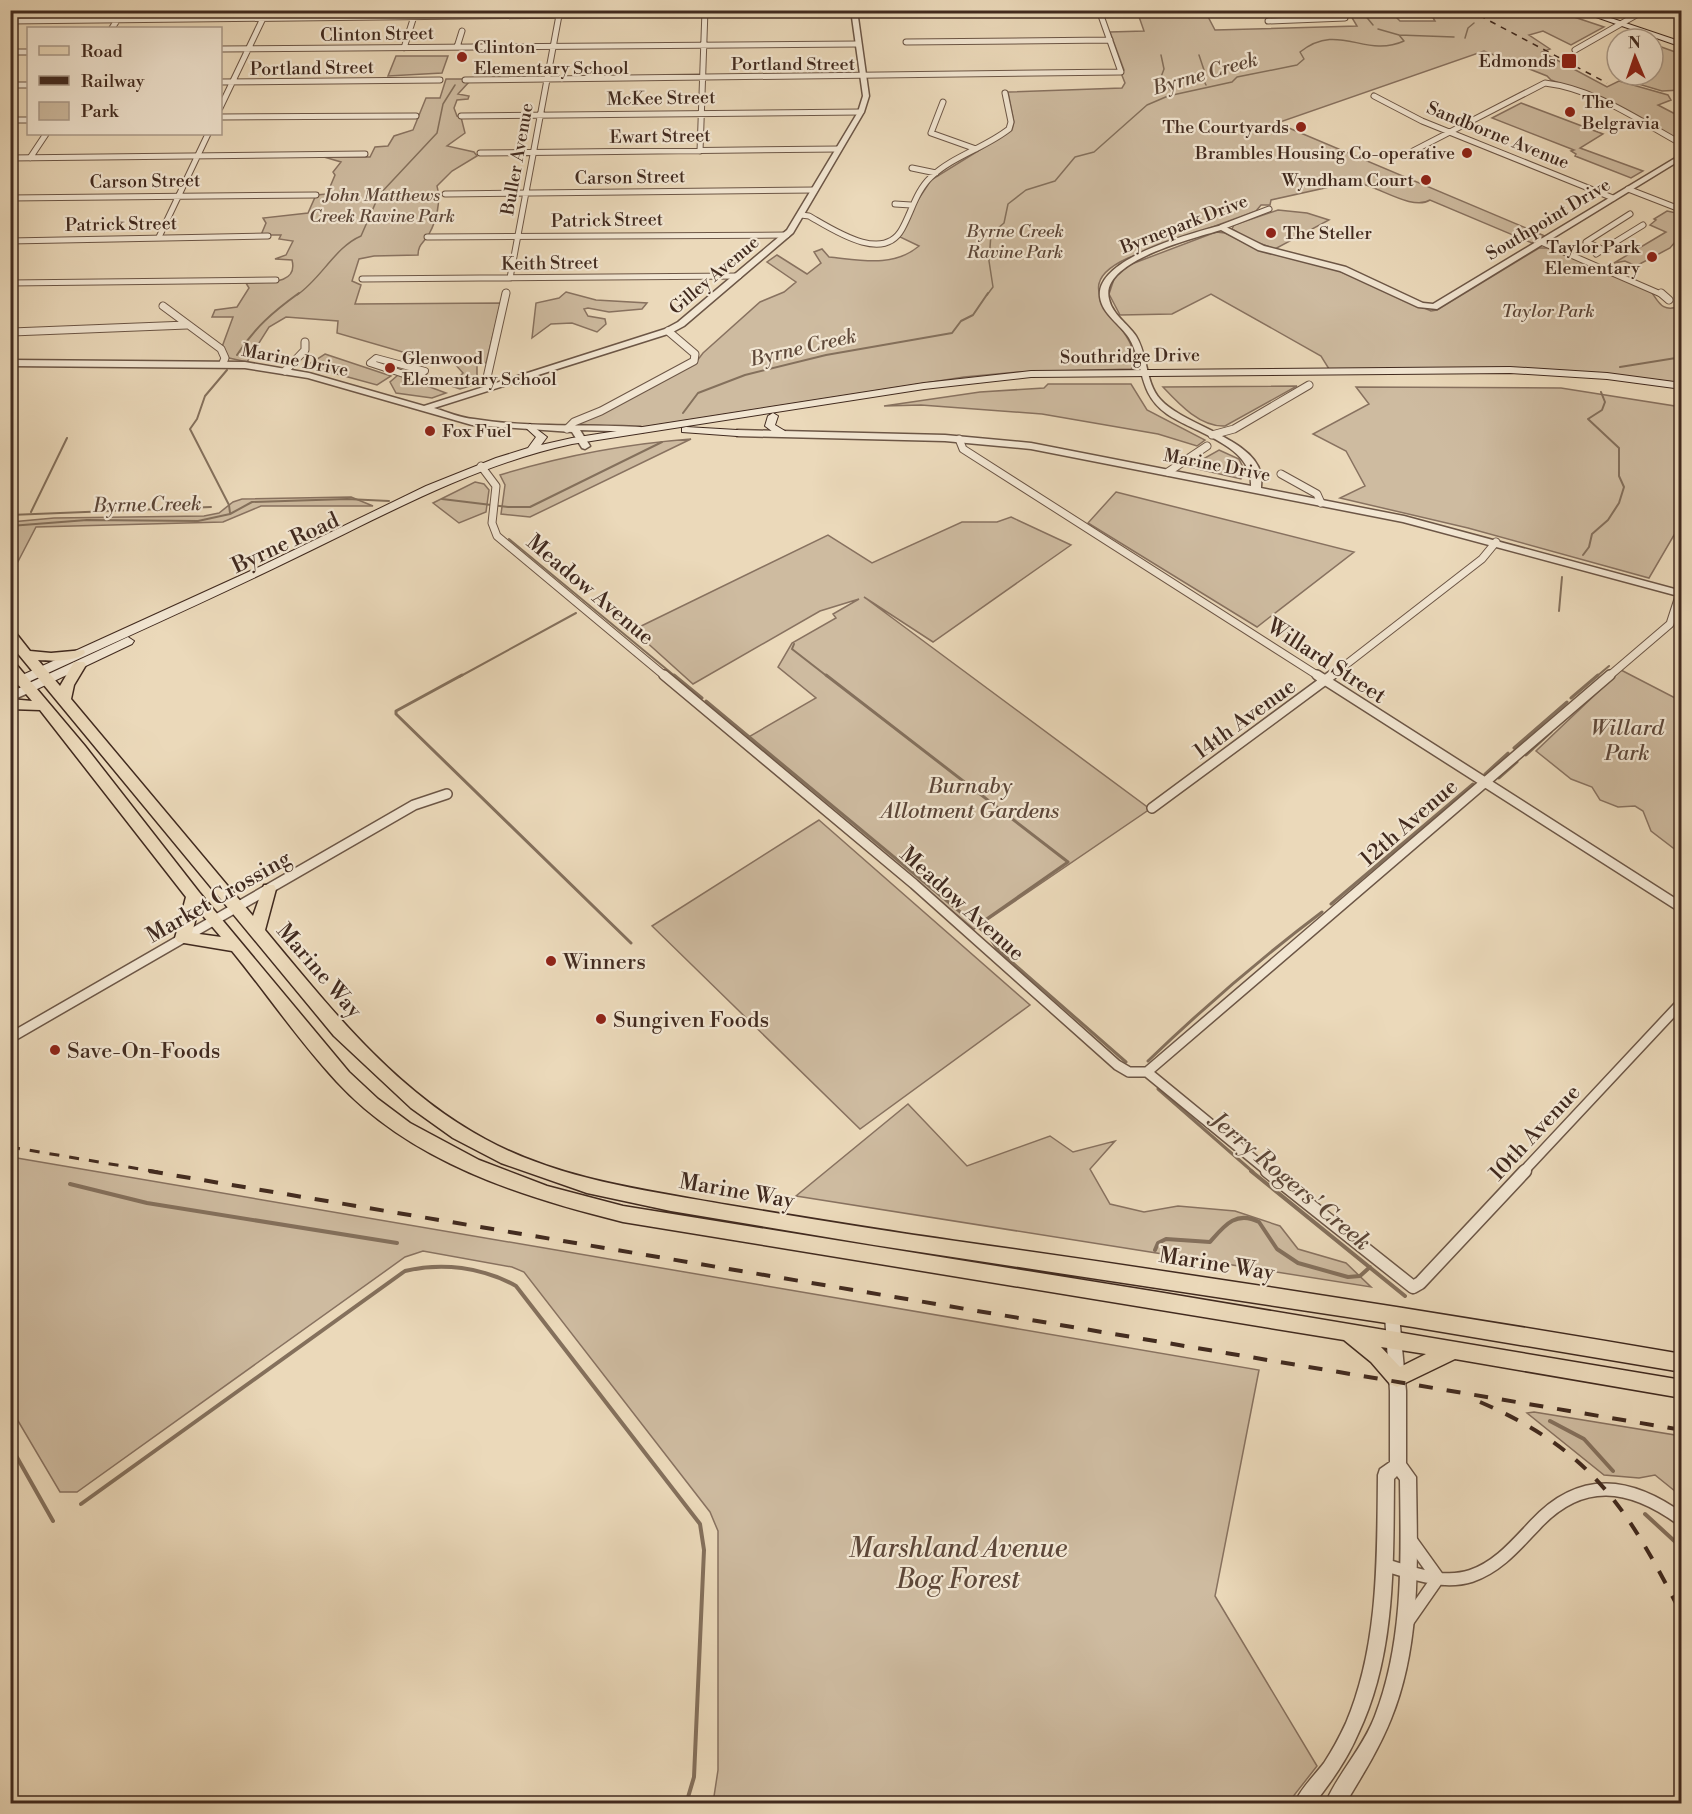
<svg xmlns="http://www.w3.org/2000/svg" width="1692" height="1814" viewBox="0 0 1692 1814" font-family="'Libre Bodoni',serif">
	<style>
		.green { fill: #cebba0; stroke: #887260; stroke-width: 1.5 }
		.lines { fill: none; stroke-linecap: round; stroke-linejoin: round }
		.stream-far3 { stroke: #84705c; stroke-width: 1.5 }
		.stream-far2 { stroke: #84705c; stroke-width: 2 }
		.stream-far1 { stroke: #84705c; stroke-width: 3 }
		.stream { stroke: #84705c; stroke-width: 4 }
		.pedestrian-casing { stroke: #6c5646; stroke-width: 8 }
		.minor-far3-casing { stroke: #6c5646; stroke-width: 7 }
		.minor-far2-casing { stroke: #6c5646; stroke-width: 9 }
		.minor-far1-casing { stroke: #6c5646; stroke-width: 12 }
		.minor-casing { stroke: #6c5646; stroke-width: 15 }
		.tertiary-casing { stroke: #6c5646; stroke-width: 3 }
		.secondary-casing { stroke: #412a1f; stroke-width: 2 }
		.primary-casing { stroke: #412a1f; stroke-width: 3 }
		.pedestrian { stroke: #f2e6d2; stroke-width: 6 }
		.minor-far3 { stroke: #f2e6d2; stroke-width: 5 }
		.minor-far2 { stroke: #f2e6d2; stroke-width: 7 }
		.minor-far1 { stroke: #f2e6d2; stroke-width: 9 }
		.minor { stroke: #f2e6d2; stroke-width: 12 }
		.tertiary { fill: #f2e6d2; fill-rule: evenodd }
		.secondary { fill: #f2e6d2; fill-rule: evenodd }
		.primary { fill: #ebd9ba; fill-rule: evenodd }
		.rail-far2 { stroke: #412a1f; stroke-width: 1.5; stroke-dasharray: 6 6; stroke-linecap: butt }
		.rail-far1 { stroke: #412a1f; stroke-width: 3; stroke-dasharray: 10 10; stroke-linecap: butt }
		.rail { stroke: #412a1f; stroke-width: 4; stroke-dasharray: 14 14; stroke-linecap: butt }
		.poi-dot { fill: #8f2418; stroke: #f2e6d2; stroke-width: 2 }
		.labels { text-anchor: middle; stroke-width: 4.5; stroke-linejoin: round; paint-order: stroke }
		.far-street-label { font-size: 18px; fill: #412a1f; stroke: #f2e6d2 }
		.far-poi-label { font-size: 18px; fill: #412a1f; stroke: #f2e6d2; text-anchor: start }
		.far-park-label { font-size: 18px; font-style: italic; fill: #5d4739; stroke: #f2e6d2 }
		.far-water-label { font-size: 20px; font-style: italic; fill: #5d4738; stroke: #f2e6d2 }
		.street-label { font-size: 22px; fill: #412a1f; stroke: #f2e6d2 }
		.park-label { font-size: 22px; font-style: italic; fill: #5d4739; stroke: #f2e6d2 }
		.poi-label { font-size: 22px; fill: #412a1f; stroke: #f2e6d2; text-anchor: start }
		.water-label { font-size: 24px; font-style: italic; fill: #5d4738; stroke: #f2e6d2 }
		.near-park-label { font-size: 27px; font-style: italic; fill: #5d4739; stroke: #f2e6d2 }
	</style>
	<rect width="100%" height="100%" fill="#ebd9ba"/>
	<filter id="stains"><feTurbulence type="fractalNoise" baseFrequency=".00333" numOctaves="4"/><feColorMatrix values="0 0 0 0 .2 0 0 0 0 .09 0 0 0 0 .02 0 0 0 .5 -.17"/></filter>
	<radialGradient id="worn" r=".72"><stop offset=".6" stop-color="#630" stop-opacity="0"/><stop offset="1" stop-color="#630" stop-opacity=".3"/></radialGradient>
	<path class="green" d="M1137,11H1205L1215,30L1357,26L1348,11H1390L1400,21H1435L1429,11H1556L1604,27L1571,45L1543,31L1529,35L1550,49L1542,52L1607,87L1619,81L1668,95L1671,100L1658,105L1681,117V142L1597,97L1551,80L1547,76L1484,51L1277,123L1545,236L1532,243L1430,200C1411,212 1373,182 1352,182L1271,200L1270,205H1261L1256,211L1128,258C1071,284 1111,308 1129,341C1133,348 1134,356 1136,364L1131,369L1018,372L964,377L638,428L576,424L697,361L703,353L760,302L784,292L796,282L767,262L777,255L807,274L821,263L814,252L822,249L829,257C860,260 893,268 919,246L900,237L914,206L931,180L1012,130L1014,122L1008,92L1122,88L1125,83L1121,73L1124,70L1110,32L1144,31Z
		M1653,44L1681,54V90L1662,91L1618,78L1621,75H1653Z
		M396,56H448L442,73L388,76Z
		M446,79H463L468,83L458,94L469,96L468,99L457,100L454,108L457,116L461,117L465,133L447,146L474,152L477,156L452,171L437,186C441,200 437,220 429,234C424,243 418,244 418,255L374,256L359,259L352,281L361,285L355,304L501,303L486,363H477V384L460,389L451,386L463,373L454,363L437,362L337,333L338,321L286,317L269,327L247,362L229,358L222,347L233,317H212L215,310L237,307L249,288L246,283C261,281 299,287 292,260L275,259L286,255L293,241L279,239L281,235H261L266,223L263,218L308,213L316,195L327,194L335,175L333,172L341,162L324,157H370L375,147L388,146L394,136L413,130L426,98H440Z
		M1521,103L1603,134L1580,148L1643,171L1631,178L1575,156L1576,154L1571,151L1574,150L1492,118Z
		M1278,210L1307,213L1329,220L1275,249L1248,239L1232,229L1234,225Z
		M1667,211L1681,214V235L1670,248L1636,266L1625,261L1614,263L1666,232L1650,225L1656,220L1654,219Z
		M1216,232L1225,233L1261,251L1337,270L1431,311L1437,310L1539,248H1548L1650,290C1659,302 1661,313 1681,306V383L1599,373L1329,369L1321,356L1211,294L1172,314L1120,315L1109,294L1115,276L1129,265Z
		M566,292L596,300L647,303L642,309L609,312L588,308L584,309L588,316L605,319L606,324L597,332L572,323L551,324L532,338L536,303L559,298Z
		M325,354L391,376L377,385L315,368L311,363Z
		M398,375L446,393L432,398L396,393L390,382Z
		M1048,384H1131L1147,410L1205,440L1197,446L1158,434L1042,414L921,405L884,406L980,392L1044,388Z
		M1297,386L1225,426C1200,427 1179,404 1163,387Z
		M1356,387L1561,388L1681,407V539L1674,535L1649,578L1468,528L1340,498L1365,486L1346,451L1313,434L1369,404Z
		M691,439L530,517L501,514L505,485L500,475C562,456 626,444 691,439Z
		M1219,450L1239,459L1245,471L1241,479L1189,467Z
		M475,482L484,484L489,490L486,512L459,523L433,503Z
		M1116,492L1354,552L1257,627L1088,523Z
		M351,497L373,506H261L223,522L36,527L11,575V522L54,518L204,516L219,513L233,502L242,499Z
		M1011,517L1071,545L933,642L864,597L1150,809L974,929L745,739L816,698L778,667L792,643L836,618L833,614L859,599L820,611L693,684L633,630L828,535L872,563L962,522H997Z
		M1621,670L1681,701V854L1651,831L1643,811L1635,806L1618,807L1600,800L1592,787L1571,779L1536,751Z
		M819,820L1030,1005L860,1129L652,926Z
		M908,1104L967,1166L1050,1136L1073,1152L1115,1141L1090,1169L1110,1204L1144,1212L1178,1206L1235,1211L1280,1226L1298,1249L1346,1263L1371,1287L796,1196Z
		M11,1157L1259,1370L1215,1596L1317,1766L1288,1803H713L718,1770V1531L710,1512L524,1272L512,1267L423,1251L405,1257L77,1492H60L11,1409Z
		M1534,1412L1681,1436V1496L1655,1475L1639,1478L1604,1475L1527,1413Z"/>
	<g class="lines">
		<path class="stream-far3" d="M1364,14L1373,25
			M1496,14L1497,10
			M1378,29L1399,35
			M1465,38L1468,28L1474,23
			M1161,55L1164,69L1161,77L1174,95
			M1199,55L1204,70L1201,75L1206,85
			M297,295C321,279 335,247 361,236L379,195L437,133L443,104L455,85
			M987,295L993,287L989,261L991,234L1004,223L1008,204L1026,190L1055,181L1075,157L1094,152L1147,105L1168,96L1232,82L1237,77L1297,65L1304,59L1300,52C1339,21 1364,59 1404,41L1399,35L1454,37"/>
		<path class="stream-far2" d="M237,355C254,328 274,311 299,293
			M1620,367L1682,357
			M227,370L205,396L197,419L190,429L229,505L230,513
			M683,413L698,393L745,375L826,355L952,333L961,321L973,315L988,293
			M442,499L508,507H530L662,442
			M31,512L67,438
			M10,515L211,507
			M10,526L87,520L198,521L230,514L252,502L347,499L389,501
			M509,539L676,677
			M1583,555L1589,547L1592,534L1608,520L1619,503L1624,487L1619,476V448L1588,419L1602,410L1605,402L1601,392
			M1559,611L1562,577
			M794,644L792,649L828,677
			M459,677L576,613
			M1596,677L1609,666"/>
		<path class="stream-far1" d="M462,675L396,711V714L631,943
			M674,675L702,698
			M826,675L1068,862L978,925
			M1571,698L1598,675
			M706,701L988,935L997,949L1126,1062
			M1514,748L1567,702
			M1526,755L1551,732
			M1485,774L1508,753
			M1499,778L1517,762
			M1331,904L1473,784
			M1148,1061C1203,1008 1261,958 1322,912
			M1158,1089L1253,1172"/>
		<path class="stream" d="M1251,1171L1405,1296
			M70,1184L147,1203L397,1243
			M1155,1250L1158,1243L1166,1239L1210,1242C1224,1226 1236,1210 1259,1222L1277,1249L1298,1263L1348,1277L1360,1276L1370,1267
			M1550,1421L1584,1439L1613,1471
			M10,1445L53,1521
			M81,1504L405,1271C442,1262 482,1267 516,1286L700,1524L704,1550L694,1777L686,1804
			M1645,1514L1682,1548"/>
		<g class="pedestrian-casing">
			<path id="pedestrian" d="M376,358L425,371L416,378L370,363Z"/>
		</g>
		<g class="minor-far3-casing">
			<path id="minor-far3" d="M10,21L1033,10
				M1268,21L1345,18
				M112,28L124,10
				M906,42L1110,40
				M457,47L462,31
				M404,48L415,13
				M220,49L858,44
				M1575,50L1645,10
				M10,52H28
				M465,80L1121,72L1099,10
				M220,82L440,80
				M10,85H28
				M1374,96L1422,121L1613,198
				M943,102L931,133L976,149
				M220,108L267,10
				M461,116L861,112
				M220,117L416,116
				M10,120H28
				M700,151L705,10
				M1413,151L1545,83C1595,89 1638,120 1682,144
				M480,153L839,149
				M10,158L365,154
				M30,158L46,134
				M912,168L936,173
				M1628,189L1677,208
				M445,194L815,190
				M10,198L316,195
				M895,204L911,205
				M801,215L809,216C832,229 883,264 902,229C912,211 916,191 931,177C953,156 985,148 1009,129L1011,122L1005,93
				M1222,227L1269,209
				M159,237L208,134
				M427,237L787,235
				M10,241L268,236
				M1541,242L1663,295
				M1604,250L1586,242L1630,214
				M1596,254L1643,225
				M510,278L560,10
				M362,279L739,276
				M10,283L276,280"/>
		</g>
		<g class="minor-far2-casing">
			<path id="minor-far2" d="M1661,293L1669,300
				M163,306L221,349L225,358L223,363
				M12,332L187,325
				M285,371L305,350V342
				M490,387L486,382L506,293
				M567,429L574,422L601,411L694,361L695,354L668,331
				M1212,435L1234,429L1309,385
				M959,439L963,449L1320,677
				M481,466L496,486L492,523L497,536L666,677
				M1168,472L1207,446
				M1281,474L1317,494L1321,503
				M1330,677L1482,559L1496,542
				M1608,677L1670,624L1680,593"/>
		</g>
		<g class="minor-far1-casing">
			<path id="minor-far1" d="M664,675L914,884L1117,1065L1129,1072H1147L1269,1172
				M1317,675L1682,908
				M1152,808L1332,675
				M10,1038L414,805L447,794
				M1147,1072L1610,675
				M1523,1172L1682,1002"/>
		</g>
		<g class="minor-casing">
			<path id="minor" d="M1267,1171L1413,1287L1420,1283L1525,1171
				M1385,1565C1412,1573 1443,1585 1471,1576C1498,1567 1516,1545 1535,1525C1581,1475 1630,1482 1682,1520
				M1408,1621L1438,1578L1410,1539"/>
		</g>
		<g class="tertiary-casing">
			<path id="tertiary" d="M851,10H857L869,96L864,112L793,233L684,326L671,333L434,408C447,412 461,418 474,419C529,428 584,424 640,427L643,428V432L580,430L590,446L585,449L582,448L572,432L472,425L308,378L245,368L10,366V360L245,362L309,373L424,406L665,329L678,322L787,230L858,112L863,96Z
				M1682,154V159L1437,309L1418,307L1340,271L1258,250L1221,230C1195,238 1099,261 1109,299C1112,314 1128,324 1136,336C1148,355 1145,382 1160,399C1184,426 1253,438 1261,474C1262,478 1261,484 1261,488L1404,516L1682,591V597L1403,522L1031,449L945,441L737,436L733,433L737,430L945,435L1031,443L1251,486C1253,445 1194,433 1167,414C1137,393 1145,365 1129,338C1121,325 1102,314 1100,297C1095,258 1193,233 1222,225L1264,246L1346,267L1423,303L1433,304Z
				M22,676L27,680L26,683L10,688V681Z
				M29,684L34,688L33,691L10,701V692Z
				M1392,1308L1397,1310L1399,1315L1406,1391V1463L1416,1477C1417,1557 1422,1643 1391,1719C1379,1749 1362,1776 1345,1804H1325C1338,1773 1363,1748 1375,1716C1404,1641 1401,1559 1400,1480L1397,1476L1394,1479C1393,1564 1396,1655 1358,1734C1347,1760 1331,1782 1314,1804H1294C1301,1788 1314,1776 1324,1763C1332,1751 1340,1736 1346,1723C1379,1645 1377,1558 1378,1475L1380,1469L1390,1462V1391L1385,1315L1387,1310Z"/>
		</g>
		<g class="secondary-casing">
			<path id="secondary" d="M1576,10H1587L1682,42V47Z
				M1510,367L1607,373L1682,383V389L1607,379L1510,373L1031,377L924,389L572,444C471,466 383,516 291,560C203,603 114,642 26,683H18L16,680L18,677L257,568L426,486L496,458L528,448L536,437L525,427L530,424L547,437L541,445L572,438L924,383L1031,371Z
				M773,413L778,416L775,425L785,431V435H777L765,426L768,416Z
				M686,427L737,430L742,433L737,436L682,432V428Z
				M128,637L134,641L132,644L33,691H25L23,688L25,685Z"/>
		</g>
		<g class="primary-casing">
			<path id="primary" d="M10,631L15,632L30,651L51,653L84,650L85,653C76,662 52,661 38,660L60,686L74,662H84L86,665L74,685L71,699L253,916L264,885H274L276,889L265,930C330,1008 394,1090 485,1139C560,1180 645,1190 728,1205C806,1218 884,1231 963,1242C1203,1276 1442,1313 1682,1354V1372L1413,1327L874,1245L671,1211L587,1193L501,1163L453,1138L411,1108L334,1036L10,644Z
				M10,662L15,663L85,746L199,892L349,1072L378,1099L410,1123L479,1160L547,1186L623,1206L1158,1292L1682,1380V1398L1455,1359L1397,1387L1390,1384L1371,1362L1344,1340L623,1222C521,1197 411,1162 337,1082C299,1041 267,994 232,951L178,942L175,938L186,897L40,710L10,709V699L32,701L10,675ZM198,910L221,937L192,933ZM1381,1347L1426,1354L1400,1367Z"/>
		</g>
		<use href="#pedestrian" class="pedestrian"/>
		<use href="#minor-far3" class="minor-far3"/>
		<use href="#minor-far2" class="minor-far2"/>
		<use href="#minor-far1" class="minor-far1"/>
		<use href="#minor" class="minor"/>
		<use href="#tertiary" class="tertiary"/>
		<use href="#secondary" class="secondary"/>
		<use href="#primary" class="primary"/>
		<path class="rail-far2" d="M1469,10L1607,83"/>
		<path class="rail-far1" d="M10,1147L158,1172"/>
		<path class="rail" d="M149,1171L1682,1430
			M1480,1402C1593,1451 1628,1509 1682,1615"/>
	</g>
	<g class="poi-dot">
		<circle cx="462" cy="57" r="6"/>
		<rect x="1561" y="53" width="16" height="16" rx="3"/>
		<circle cx="1570" cy="112" r="6"/>
		<circle cx="1301" cy="127" r="6"/>
		<circle cx="1467" cy="153" r="6"/>
		<circle cx="1426" cy="180" r="6"/>
		<circle cx="1271" cy="233" r="6"/>
		<circle cx="1652" cy="257" r="6"/>
		<circle cx="390" cy="368" r="6"/>
		<circle cx="430" cy="431" r="6"/>
		<circle cx="551" cy="961" r="6"/>
		<circle cx="601" cy="1019" r="6"/>
		<circle cx="55" cy="1050" r="6"/>
	</g>
	<g class="labels">
		<g class="far-street-label">
			<text transform="translate(377 34) rotate(-1)" y="6">Clinton Street</text>
			<text x="793" y="70">Portland Street</text>
			<text transform="translate(312 68) rotate(-1)" y="6">Portland Street</text>
			<text transform="translate(661 98) rotate(-1)" y="6">McKee Street</text>
			<text transform="translate(1498 135) rotate(22)" y="6">Sandborne Avenue</text>
			<text transform="translate(660 136) rotate(-1)" y="6">Ewart Street</text>
			<text transform="translate(517 159) rotate(-80)" y="6">Buller Avenue</text>
			<text transform="translate(630 177) rotate(-1)" y="6">Carson Street</text>
			<text transform="translate(145 181) rotate(-1)" y="6">Carson Street</text>
			<text transform="translate(1548 219) rotate(-31)" y="6">Southpoint Drive</text>
			<text transform="translate(607 220) rotate(-1)" y="6">Patrick Street</text>
			<text transform="translate(121 224) rotate(-1)" y="6">Patrick Street</text>
			<text transform="translate(1184 224) rotate(-21)" y="6">Byrnepark Drive</text>
			<text transform="translate(550 263) rotate(-1)" y="6">Keith Street</text>
			<text transform="translate(714 275) rotate(-40)" y="6">Gilley Avenue</text>
			<text transform="translate(1130 356) rotate(-1)" y="6">Southridge Drive</text>
			<text transform="translate(295 360) rotate(11)" y="6">Marine Drive</text>
			<text transform="translate(1217 465) rotate(11)" y="6">Marine Drive</text>
		</g>
		<g class="far-poi-label">
			<text x="474" y="53">Clinton<tspan x="474" dy="21">Elementary School</tspan></text>
			<text x="1556" y="67" text-anchor="end">Edmonds</text>
			<text x="1582" y="108">The<tspan x="1582" dy="21">Belgravia</tspan></text>
			<text x="1289" y="133" text-anchor="end">The Courtyards</text>
			<text x="1455" y="159" text-anchor="end">Brambles Housing Co-operative</text>
			<text x="1414" y="186" text-anchor="end">Wyndham Court</text>
			<text x="1283" y="239">The Steller</text>
			<text x="1640" y="253" text-anchor="end">Taylor Park<tspan x="1640" dy="21">Elementary</tspan></text>
			<text x="402" y="364">Glenwood<tspan x="402" dy="21">Elementary School</tspan></text>
			<text x="442" y="437">Fox Fuel</text>
		</g>
		<g class="far-park-label">
			<text x="382" y="201">John Matthews<tspan x="382" dy="21">Creek Ravine Park</tspan></text>
			<text x="1015" y="237">Byrne Creek<tspan x="1015" dy="21">Ravine Park</tspan></text>
			<text x="1548" y="317">Taylor Park</text>
		</g>
		<g class="far-water-label">
			<text transform="translate(1205 73) rotate(-16)" y="7">Byrne Creek</text>
			<text transform="translate(803 347) rotate(-13)" y="7">Byrne Creek</text>
			<text transform="translate(147 504) rotate(-1)" y="7">Byrne Creek</text>
		</g>
		<g class="street-label">
			<text transform="translate(285 542) rotate(-25)" y="8">Byrne Road</text>
			<text transform="translate(591 589) rotate(40)" y="8">Meadow Avenue</text>
			<text transform="translate(1327 660) rotate(33)" y="8">Willard Street</text>
			<text transform="translate(1244 718) rotate(-36)" y="8">14th Avenue</text>
			<text transform="translate(1408 822) rotate(-41)" y="8">12th Avenue</text>
			<text transform="translate(218 896) rotate(-30)" y="8">Market Crossing</text>
			<text transform="translate(963 903) rotate(42)" y="8">Meadow Avenue</text>
			<text transform="translate(320 970) rotate(49)" y="8">Marine Way</text>
			<text transform="translate(1534 1132) rotate(-47)" y="8">10th Avenue</text>
			<text transform="translate(737 1190) rotate(10)" y="8">Marine Way</text>
			<text transform="translate(1217 1263) rotate(9)" y="8">Marine Way</text>
		</g>
		<g class="park-label">
			<text x="1627" y="735">Willard<tspan x="1627" dy="25">Park</tspan></text>
			<text x="970" y="793">Burnaby<tspan x="970" dy="25">Allotment Gardens</tspan></text>
		</g>
		<g class="poi-label">
			<text x="563" y="969">Winners</text>
			<text x="613" y="1027">Sungiven Foods</text>
			<text x="67" y="1058">Save-On-Foods</text>
		</g>
		<g class="water-label">
			<text transform="translate(1291 1181) rotate(40)" y="8">Jerry Rogers' Creek</text>
		</g>
		<g class="near-park-label">
			<text x="958" y="1557">Marshland Avenue<tspan x="958" dy="31">Bog Forest</tspan></text>
		</g>
	</g>
	<rect width="1692" height="1814" fill="none" stroke="#ebd9ba" stroke-width="36"/>
	<rect x="12" y="12" width="1668" height="1790" fill="none" stroke="#412a1f" stroke-width="3"/>
	<rect x="18" y="18" width="1656" height="1778" fill="none" stroke="#412a1f" stroke-width="1.5"/>
	<rect x="27" y="27" width="195" height="108" fill="#f2e6d2" stroke="#ab9b8a" stroke-width="1.5"/>
	<rect x="39" y="46" width="30" height="9" fill="#ebd9ba" stroke="#ab9b8a" stroke-width="1.5"/>
	<text x="81" y="57" font-size="18" fill="#412a1f">Road</text>
	<rect x="39" y="76" width="30" height="9" fill="#412a1f" stroke="#ab9b8a" stroke-width="1.5"/>
	<text x="81" y="87" font-size="18" fill="#412a1f">Railway</text>
	<rect x="39" y="102" width="30" height="18" fill="#cebba0" stroke="#ab9b8a" stroke-width="1.5"/>
	<text x="81" y="117" font-size="18" fill="#412a1f">Park</text>
	<g transform="translate(1635 57) rotate(358)"><circle r="28" fill="#f2e6d2" stroke="#ab9b8a" stroke-width="1.5"/>
	<path d="M0-4.5L10 22L0 15L-10 22Z" fill="#8f2418"/>
	<text y="-9" font-size="16" font-weight="bold" text-anchor="middle" fill="#412a1f">N</text>
	</g>
	<rect width="100%" height="100%" filter="url(#stains)"/>
	<rect width="100%" height="100%" fill="url(#worn)"/>
</svg>
